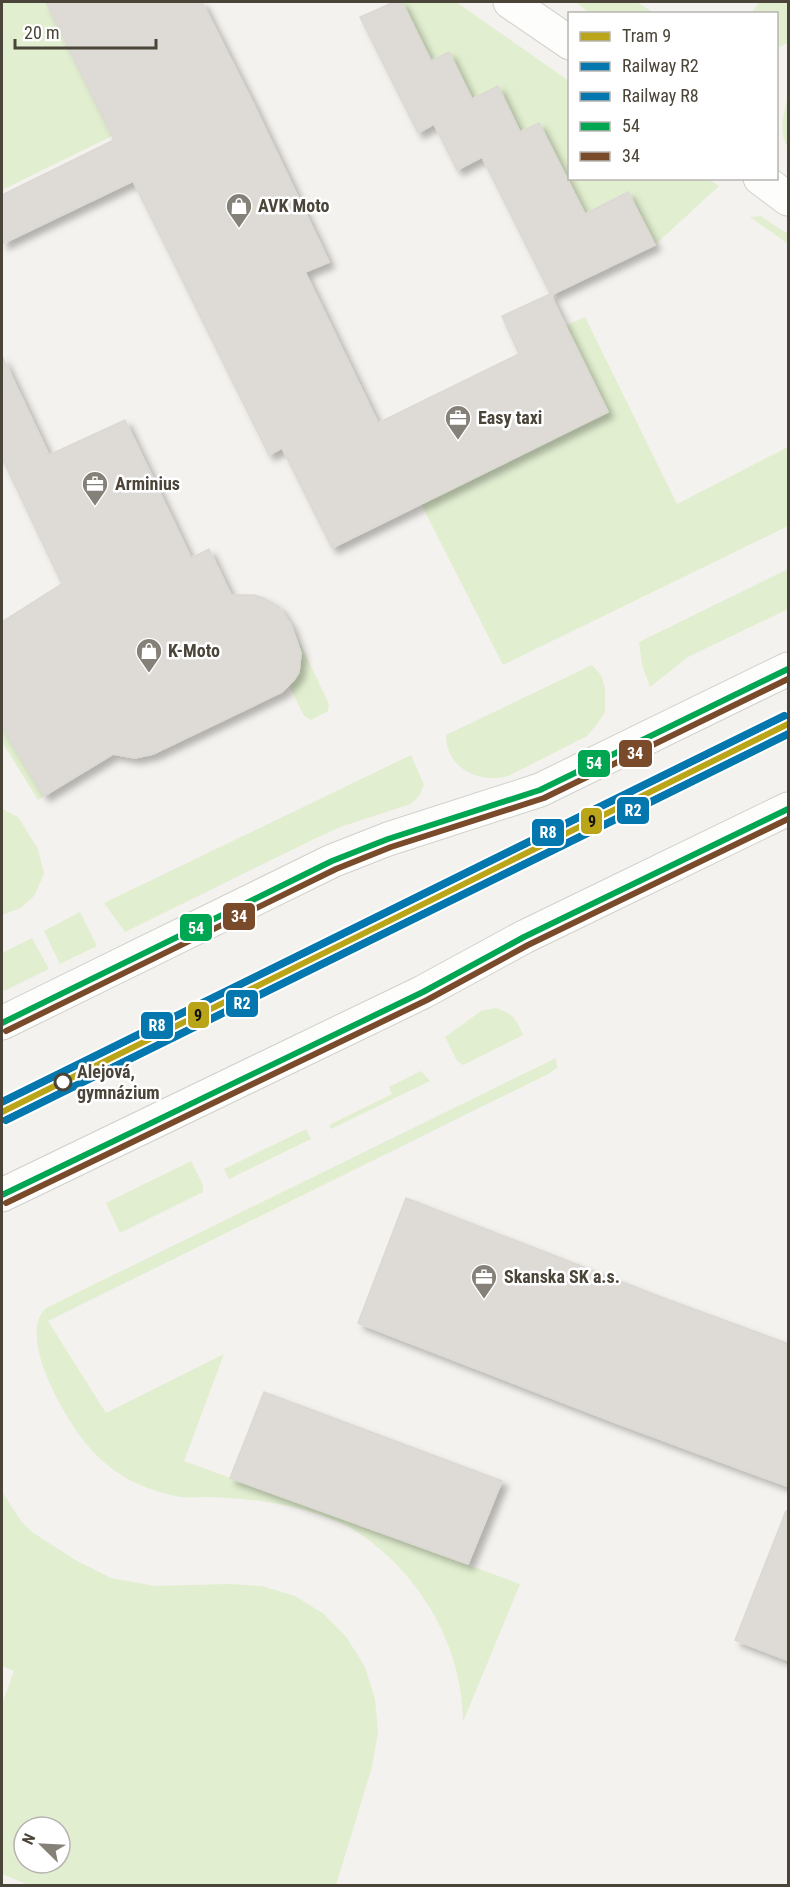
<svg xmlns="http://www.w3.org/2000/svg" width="790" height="1887" viewBox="0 0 790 1887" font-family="'Roboto Condensed',sans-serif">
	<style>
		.green { fill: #e1eecf; fill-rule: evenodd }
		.building { fill: #dedbd6; stroke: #dcd9d4; stroke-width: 1.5; filter: url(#shadow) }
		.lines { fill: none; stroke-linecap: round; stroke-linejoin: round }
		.minor-casing { stroke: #d2d0cb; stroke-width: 35 }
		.tertiary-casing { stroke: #d2d0cb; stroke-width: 35 }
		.minor { stroke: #fdfdfc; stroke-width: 33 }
		.tertiary { stroke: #fdfdfc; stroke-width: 33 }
		.bus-1-casing { stroke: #fff; stroke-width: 10 }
		.bus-2-casing { stroke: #fff; stroke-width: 10 }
		.bus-1 { stroke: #00a651; stroke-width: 6 }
		.bus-2 { stroke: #7a4b2a; stroke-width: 6 }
		.rail-1-casing { stroke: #fff; stroke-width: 12 }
		.rail-2-casing { stroke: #fff; stroke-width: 12 }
		.rail-1 { stroke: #0377ae; stroke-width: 8 }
		.rail-2 { stroke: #0377ae; stroke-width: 8 }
		.tram-1-casing { stroke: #fff; stroke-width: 10 }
		.tram-1 { stroke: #baa518; stroke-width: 6 }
		.stop-dot { fill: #fff; stroke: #4b4439; stroke-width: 3 }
		.labels { text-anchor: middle; stroke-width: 5; stroke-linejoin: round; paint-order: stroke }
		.poi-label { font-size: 18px; font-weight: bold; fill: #4b4439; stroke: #fff; text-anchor: start }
		.stop-label { font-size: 18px; font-weight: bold; fill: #4b4439; stroke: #fff; text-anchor: start }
		.line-badge { stroke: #fff; stroke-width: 2 }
		.badge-label { font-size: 16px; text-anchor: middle; font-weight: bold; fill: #fff }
		.pale-badge-label { font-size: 16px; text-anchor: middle; font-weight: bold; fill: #111 }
	</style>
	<defs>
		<filter id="shadow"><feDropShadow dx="5.5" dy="5.5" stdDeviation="3" flood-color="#0004"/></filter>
	</defs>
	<rect width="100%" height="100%" fill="#f4f2ee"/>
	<path class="green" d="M2,2H46L112,136L2,190Z
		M402,2H456L569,81L570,178L708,179L719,186L655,245L585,214L539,123L520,132L498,86L472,99L449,53L427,63L422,42Z
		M576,2H637L654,13H589Z
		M759,2H788V42L777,49L776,14L751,13Z
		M788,97V148C778,132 783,114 788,97Z
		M761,216L788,234V244L750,217Z
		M585,317L677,504L788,447V526L503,665L421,504L607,412L565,326Z
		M788,569V609L688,657L650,687L642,665L639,642Z
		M298,639L329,704L328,711L311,720L304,716L289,686C302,671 302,657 298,639Z
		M592,665L601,675L605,688V712L598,723L587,736L508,776C479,784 446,768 446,735Z
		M2,727L44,796L38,800L2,742Z
		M411,755L424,785L419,796L411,804L343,826L314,839L125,932L104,903Z
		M2,809L18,817L38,849L44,874L34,896L21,908L2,915Z
		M80,912L97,946L60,964L44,931Z
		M32,938L49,969L4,991L2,986V953Z
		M495,1008C512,1012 517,1020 523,1035L463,1065L457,1061L445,1037L481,1011Z
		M556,1058L557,1068L548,1074L48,1321L106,1413L224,1354L184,1461L520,1584L463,1722C463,1647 420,1573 357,1532C332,1516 297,1507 267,1502C248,1499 228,1498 209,1497C200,1497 190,1498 181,1497C167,1495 152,1490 138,1484C120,1476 100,1461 88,1446C66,1421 16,1336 46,1308Z
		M421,1071L430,1081L331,1129L329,1125L392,1094L389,1087Z
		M306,1129L311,1139L229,1179L224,1169Z
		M191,1161L203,1185V1192L120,1233L106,1203Z
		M2,1492L21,1521L32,1532L77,1561L111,1578L155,1586L229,1584L262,1586L295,1596L324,1614L347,1638L365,1667L375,1699L378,1732L372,1767L336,1885L31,1886L2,1874V1704L14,1671L2,1666ZM24,1827H60V1863H24Z"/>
	<path class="building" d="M46,2H202L253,103L329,262L305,272L378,423L519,354L502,316L550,294L608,412L332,548L282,448L269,455L133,181L2,244V195L114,140Z
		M394,2H402L431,61L449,52L472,99L498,86L520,132L539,123L585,214L628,192L655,245L551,295L482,157L457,170L434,124L418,133L360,17Z
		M2,356L49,455L125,420L191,558L209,549L231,595H254L264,598L279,607L291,625L301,653L299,672L294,680L282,692L153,754L135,758L113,754L44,796L2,727V622L62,584L2,458Z
		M406,1198L661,1297L789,1344V1487L611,1421L358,1323Z
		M264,1392L502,1481L468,1564L230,1478Z
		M786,1511L789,1512V1661L735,1640Z"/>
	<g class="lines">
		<g class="minor-casing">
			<path id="minor" d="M510,2L570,43
				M760,178L788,199"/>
		</g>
		<g class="tertiary-casing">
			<path id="tertiary" d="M2,1023L332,861L388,839L540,790L788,669
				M2,1195L423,992L524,937L788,809"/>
		</g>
		<use href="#minor" class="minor"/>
		<use href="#tertiary" class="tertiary"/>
		<g class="bus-1-casing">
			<path id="bus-1" d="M2,1023L332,861L388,839L540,790L788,669
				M2,1195L423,992L524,937L788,809"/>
		</g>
		<g class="bus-2-casing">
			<path id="bus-2" d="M6,1031L336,869L391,847L544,798L788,679
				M6,1203L427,1000L528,945L788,819"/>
		</g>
		<use href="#bus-1" class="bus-1"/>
		<use href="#bus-2" class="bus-2"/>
		<g class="rail-1-casing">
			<path id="rail-1" d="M6,1120L788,734"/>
		</g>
		<g class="rail-2-casing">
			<path id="rail-2" d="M2,1102L784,716"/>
		</g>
		<use href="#rail-1" class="rail-1"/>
		<use href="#rail-2" class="rail-2"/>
		<g class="tram-1-casing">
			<path id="tram-1" d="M2,1112L788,724"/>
		</g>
		<use href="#tram-1" class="tram-1"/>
	</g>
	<defs>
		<g id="shop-pin" transform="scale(1.35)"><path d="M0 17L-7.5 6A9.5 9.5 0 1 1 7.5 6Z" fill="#868178" stroke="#fff"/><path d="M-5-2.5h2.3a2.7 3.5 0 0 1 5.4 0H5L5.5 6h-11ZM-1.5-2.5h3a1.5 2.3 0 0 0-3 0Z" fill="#fff"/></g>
		<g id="office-pin" transform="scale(1.35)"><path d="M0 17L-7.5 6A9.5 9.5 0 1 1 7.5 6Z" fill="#868178" stroke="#fff"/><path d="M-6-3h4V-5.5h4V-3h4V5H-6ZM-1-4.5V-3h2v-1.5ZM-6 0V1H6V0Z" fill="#fff"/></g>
	</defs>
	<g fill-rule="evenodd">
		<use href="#shop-pin" x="239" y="206"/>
		<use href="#office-pin" x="458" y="418"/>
		<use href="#office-pin" x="95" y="484"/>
		<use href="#shop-pin" x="149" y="651"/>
		<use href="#office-pin" x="484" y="1277"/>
	</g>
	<circle class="stop-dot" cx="63" cy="1082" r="8"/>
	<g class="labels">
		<g class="poi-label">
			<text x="258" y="212">AVK Moto</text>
			<text x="478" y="424">Easy taxi</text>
			<text x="115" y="490">Arminius</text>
			<text x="168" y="657">K-Moto</text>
			<text x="504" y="1283">Skanska SK a.s.</text>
		</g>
		<g class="stop-label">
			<text x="77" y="1078">Alejová,<tspan x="77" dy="21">gymnázium</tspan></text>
		</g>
	</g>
	<g class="line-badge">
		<rect x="618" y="739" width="35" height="29" rx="6" fill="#7a4b2a"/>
		<rect x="577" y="749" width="34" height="29" rx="6" fill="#00a651"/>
		<rect x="616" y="796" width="34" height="29" rx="6" fill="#0377ae"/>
		<rect x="580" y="807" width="23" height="28" rx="6" fill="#baa518"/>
		<rect x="531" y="818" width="34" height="29" rx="6" fill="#0377ae"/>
		<rect x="222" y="902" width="34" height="29" rx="6" fill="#7a4b2a"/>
		<rect x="179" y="913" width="34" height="29" rx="6" fill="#00a651"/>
		<rect x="225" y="989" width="34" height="29" rx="6" fill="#0377ae"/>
		<rect x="187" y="1001" width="23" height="28" rx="6" fill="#baa518"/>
		<rect x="140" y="1011" width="34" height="29" rx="6" fill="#0377ae"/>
	</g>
	<g class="badge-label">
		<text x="635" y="759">34</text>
		<text x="594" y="769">54</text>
		<text x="633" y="816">R2</text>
		<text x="548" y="838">R8</text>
		<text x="239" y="922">34</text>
		<text x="196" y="934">54</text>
		<text x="242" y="1009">R2</text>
		<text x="157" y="1031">R8</text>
	</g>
	<g class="pale-badge-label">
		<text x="592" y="827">9</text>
		<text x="198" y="1021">9</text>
	</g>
	<rect width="790" height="1887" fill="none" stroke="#4b4439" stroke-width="6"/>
	<rect x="568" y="12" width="210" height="168" fill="#ffffff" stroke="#b7b4b0" stroke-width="1.5"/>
	<rect x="580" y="32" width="30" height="9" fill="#baa518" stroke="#b7b4b0" stroke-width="1.5"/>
	<text x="622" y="42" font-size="18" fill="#4b4439">Tram 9</text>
	<rect x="580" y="62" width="30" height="9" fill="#0377ae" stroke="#b7b4b0" stroke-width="1.5"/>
	<text x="622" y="72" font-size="18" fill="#4b4439">Railway R2</text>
	<rect x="580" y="92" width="30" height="9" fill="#0377ae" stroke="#b7b4b0" stroke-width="1.5"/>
	<text x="622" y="102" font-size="18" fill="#4b4439">Railway R8</text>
	<rect x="580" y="122" width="30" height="9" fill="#00a651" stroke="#b7b4b0" stroke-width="1.5"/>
	<text x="622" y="132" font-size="18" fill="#4b4439">54</text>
	<rect x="580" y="152" width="30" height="9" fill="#7a4b2a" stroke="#b7b4b0" stroke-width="1.5"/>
	<text x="622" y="162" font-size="18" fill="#4b4439">34</text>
	<g transform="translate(42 1845) rotate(294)"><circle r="28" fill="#ffffff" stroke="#b7b4b0" stroke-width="1.5"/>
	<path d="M0-4.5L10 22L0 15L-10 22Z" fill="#868178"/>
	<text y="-9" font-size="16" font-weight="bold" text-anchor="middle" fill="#4b4439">N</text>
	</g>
	<path d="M15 39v9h141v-9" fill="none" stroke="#4b4439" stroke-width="3"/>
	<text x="24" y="39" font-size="18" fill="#4b4439" stroke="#ffffff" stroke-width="4.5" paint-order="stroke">20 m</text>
</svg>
